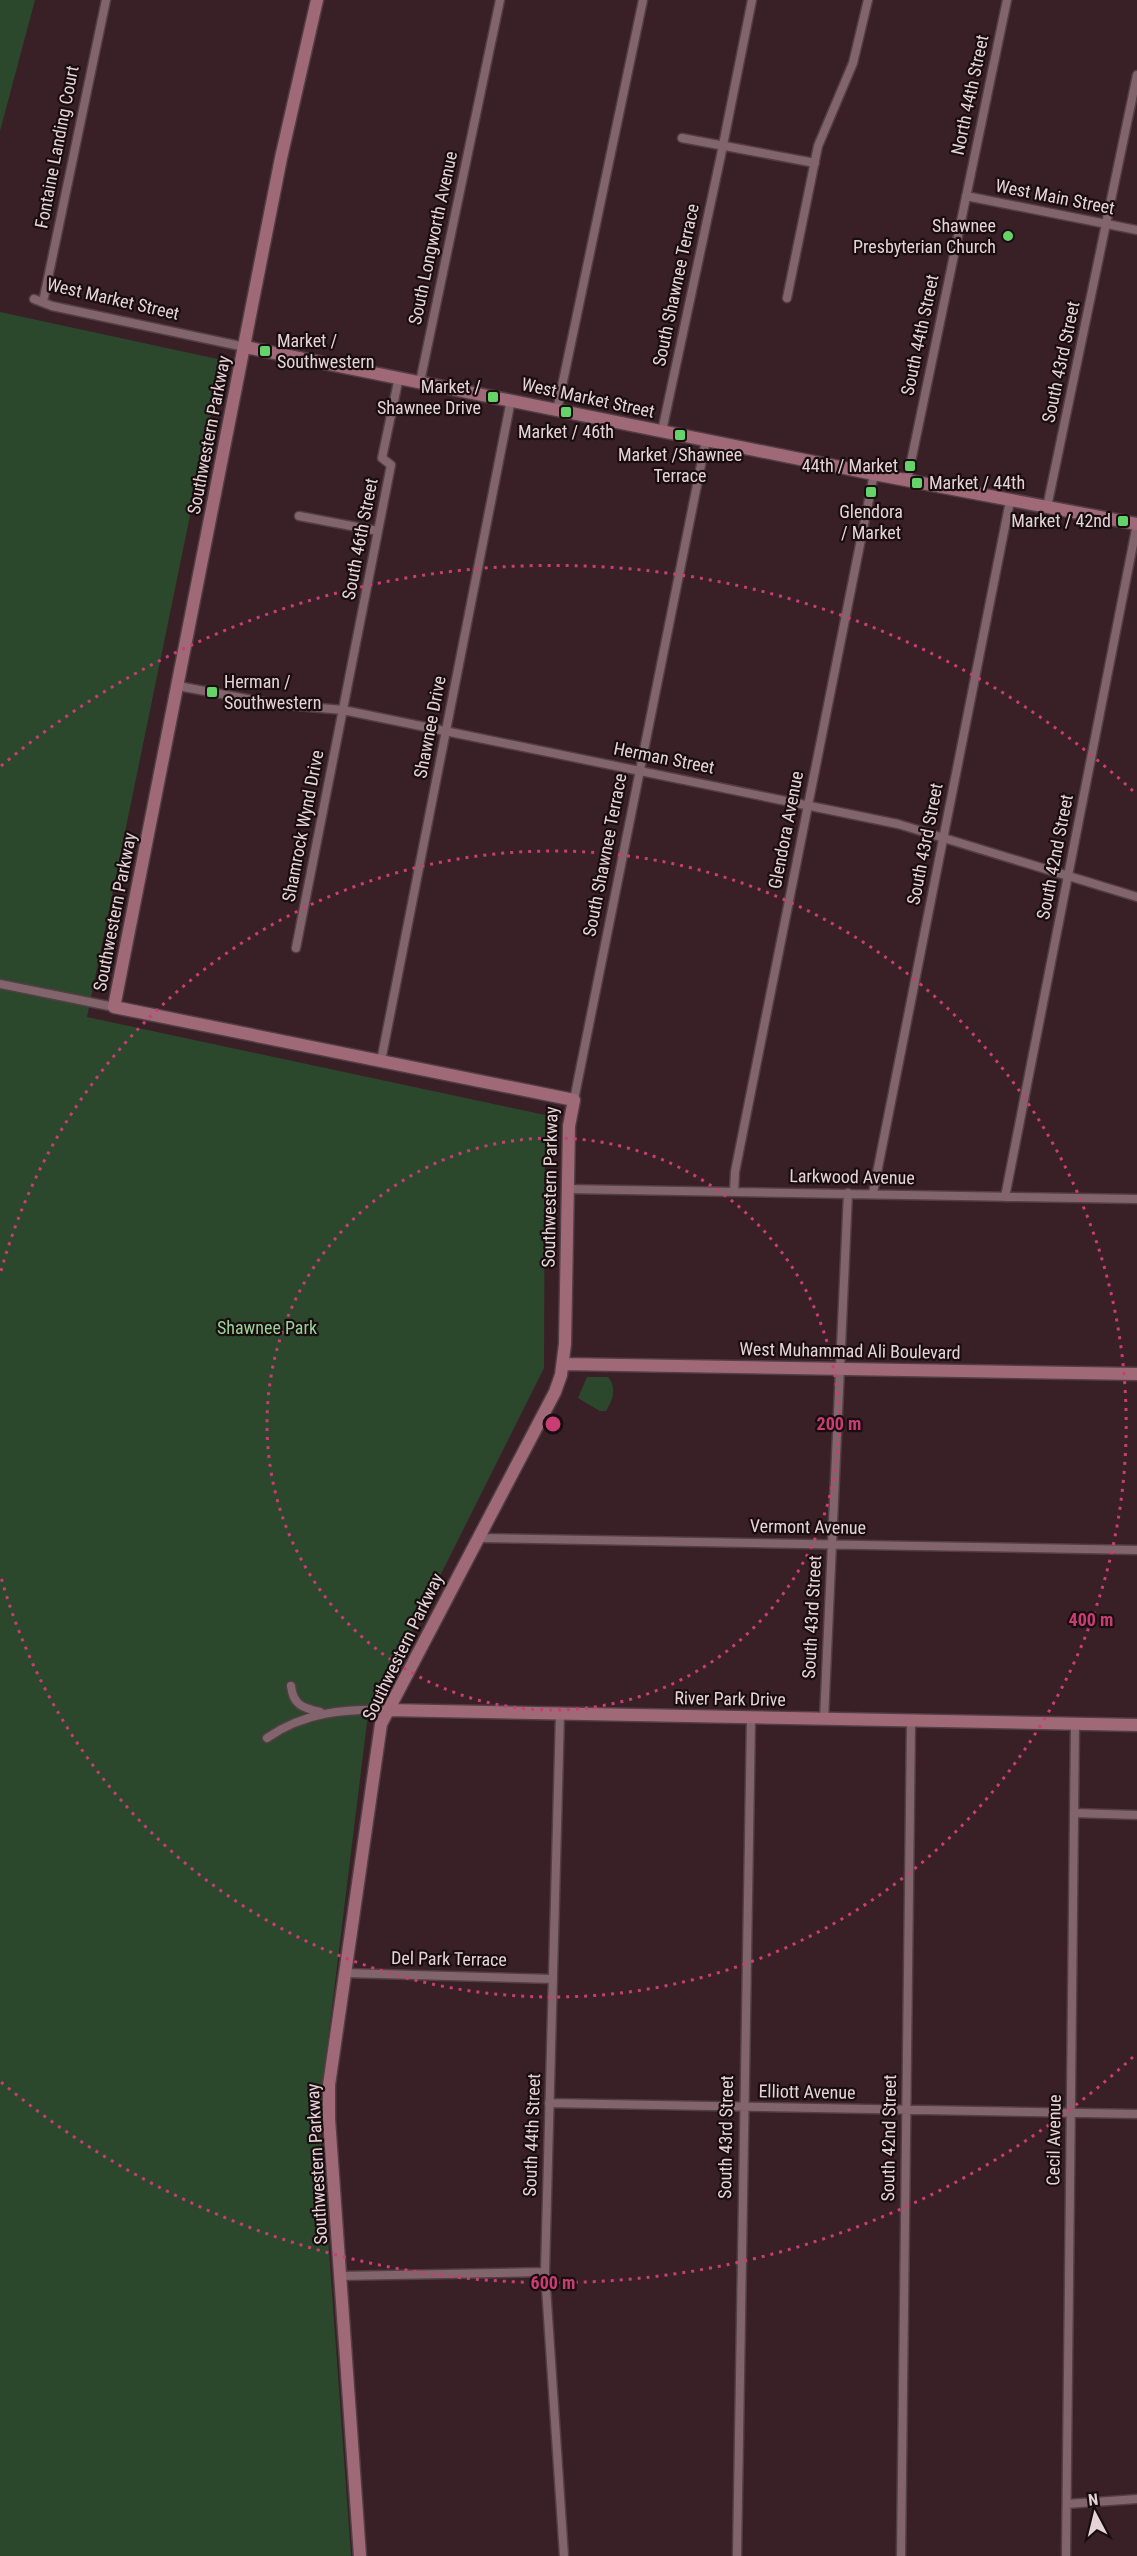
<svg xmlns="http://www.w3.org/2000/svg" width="1137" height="2556" viewBox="0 0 1137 2556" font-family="'Roboto Condensed',sans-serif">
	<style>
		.green { fill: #2c482c }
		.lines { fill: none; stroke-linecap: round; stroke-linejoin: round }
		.street-casing { stroke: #523e44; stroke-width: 11 }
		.secondary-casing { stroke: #523e44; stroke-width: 15 }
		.street { stroke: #82646c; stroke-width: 8 }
		.secondary { stroke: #9f6978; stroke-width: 12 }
		.ring { fill: none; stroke: #c93d74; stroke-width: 3; stroke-dasharray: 3 6 }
		.poi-dot { fill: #64d468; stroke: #190d10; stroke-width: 2 }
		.labels { text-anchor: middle; stroke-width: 4.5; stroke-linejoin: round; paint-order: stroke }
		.street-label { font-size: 18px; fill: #e5d3d7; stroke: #190d10 }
		.poi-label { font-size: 18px; fill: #e5d3d7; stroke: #190d10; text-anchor: end }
		.park-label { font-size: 18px; fill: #97d297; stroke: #190d10 }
		.centre { fill: #c93d74; stroke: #190d10; stroke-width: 3 }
		.ring-label { font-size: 18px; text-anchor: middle; font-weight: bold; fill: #c93d74; stroke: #190d10; stroke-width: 4.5; stroke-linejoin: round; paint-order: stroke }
	</style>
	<rect width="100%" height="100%" fill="#392027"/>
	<path class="green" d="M0,0H35L0,131Z
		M0,312L222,360L87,1017L545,1115L544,1368L367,1722L319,2113L351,2556H0Z
		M587,1377H608C617,1387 613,1400 606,1411H600L578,1398Z"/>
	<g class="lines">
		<g class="street-casing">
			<path id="street" d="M682,138L815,163
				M966,196L1137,230
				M787,298L818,146L853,63L868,0
				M34,299L52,306L245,347
				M43,302L106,0
				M420,382L500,0
				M557,410L643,0
				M662,431L721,155L752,0
				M907,481L1007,0
				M1047,507L1137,75
				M299,516L378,531
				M178,686L275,704L343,710L898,824L1137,897
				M296,948L391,465L382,458L399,377
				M0,984L114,1007
				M381,1061L511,400
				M574,1100L706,440
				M567,1189L1137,1199
				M734,1192L735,1172L874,474
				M873,1193L1010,501
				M1005,1197L1137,524
				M478,1538L1137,1550
				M291,1686C293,1705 303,1708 320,1712
				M560,1714L545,2272L564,2556
				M824,1719L848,1193
				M267,1738C304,1712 344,1709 388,1710
				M1074,1813L1137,1815
				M345,1973L553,1979
				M549,2103L1137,2114
				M340,2276L545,2272
				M1067,2504L1137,2499
				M737,2556L751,1718
				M901,2556L911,1721
				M1066,2556L1075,1724"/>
		</g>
		<g class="secondary-casing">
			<path id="secondary" d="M317,0L281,158L114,1007L574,1100L569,1126L565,1344L561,1375L555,1392L381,1724L329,2085V2119L360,2556
				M245,347L874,474L1137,524
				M563,1364L1137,1374
				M388,1710L1137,1725"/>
		</g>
		<use href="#street" class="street"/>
		<use href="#secondary" class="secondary"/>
	</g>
	<g class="ring">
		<circle cx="553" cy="1424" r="286"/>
		<path d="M1 1271A573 573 0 1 1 1 1577"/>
		<path d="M1133 2057A859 859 0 0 1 1 2082M1 766A859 859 0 0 1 1133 791"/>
	</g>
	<g class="poi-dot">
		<circle cx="1008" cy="236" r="6"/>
		<rect x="259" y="345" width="12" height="12" rx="3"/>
		<rect x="487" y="391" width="12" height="12" rx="3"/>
		<rect x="560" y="406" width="12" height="12" rx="3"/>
		<rect x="674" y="429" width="12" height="12" rx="3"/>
		<rect x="904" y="460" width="12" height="12" rx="3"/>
		<rect x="911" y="477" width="12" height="12" rx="3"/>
		<rect x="865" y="486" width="12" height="12" rx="3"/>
		<rect x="1117" y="515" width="12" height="12" rx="3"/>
		<rect x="206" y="686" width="12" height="12" rx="3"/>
	</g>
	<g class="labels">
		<g class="street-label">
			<text transform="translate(970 95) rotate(-78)" y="6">North 44th Street</text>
			<text transform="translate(57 147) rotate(-79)" y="6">Fontaine Landing Court</text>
			<text transform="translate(1055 197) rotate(11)" y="6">West Main Street</text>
			<text transform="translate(433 238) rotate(-78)" y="6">South Longworth Avenue</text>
			<text transform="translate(676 285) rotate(-78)" y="6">South Shawnee Terrace</text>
			<text transform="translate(113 299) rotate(13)" y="6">West Market Street</text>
			<text transform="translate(920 335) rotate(-78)" y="6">South 44th Street</text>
			<text transform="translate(1061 362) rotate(-78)" y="6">South 43rd Street</text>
			<text transform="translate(588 398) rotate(12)" y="6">West Market Street</text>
			<text transform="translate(209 435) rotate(-79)" y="6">Southwestern Parkway</text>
			<text transform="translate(360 539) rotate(-79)" y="6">South 46th Street</text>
			<text transform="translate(430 727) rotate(-79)" y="6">Shawnee Drive</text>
			<text transform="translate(664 758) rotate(11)" y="6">Herman Street</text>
			<text transform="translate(303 826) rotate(-79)" y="6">Shamrock Wynd Drive</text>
			<text transform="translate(786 830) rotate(-79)" y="6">Glendora Avenue</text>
			<text transform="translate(925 844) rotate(-79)" y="6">South 43rd Street</text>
			<text transform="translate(605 855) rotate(-79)" y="6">South Shawnee Terrace</text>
			<text transform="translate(1055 857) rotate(-79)" y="6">South 42nd Street</text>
			<text transform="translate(115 912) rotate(-79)" y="6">Southwestern Parkway</text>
			<text transform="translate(852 1177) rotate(1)" y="6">Larkwood Avenue</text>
			<text transform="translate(550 1187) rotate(-89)" y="6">Southwestern Parkway</text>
			<text transform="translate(850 1351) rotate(1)" y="6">West Muhammad Ali Boulevard</text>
			<text transform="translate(808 1527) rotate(1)" y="6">Vermont Avenue</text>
			<text transform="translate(812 1617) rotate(-87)" y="6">South 43rd Street</text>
			<text transform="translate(403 1647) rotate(-64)" y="6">Southwestern Parkway</text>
			<text transform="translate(730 1699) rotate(1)" y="6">River Park Drive</text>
			<text transform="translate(449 1959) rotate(1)" y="6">Del Park Terrace</text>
			<text transform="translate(807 2092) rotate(1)" y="6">Elliott Avenue</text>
			<text transform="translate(532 2135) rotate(-88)" y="6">South 44th Street</text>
			<text transform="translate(726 2137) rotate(-89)" y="6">South 43rd Street</text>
			<text transform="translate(889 2138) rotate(-89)" y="6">South 42nd Street</text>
			<text transform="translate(1054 2140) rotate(-89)" y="6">Cecil Avenue</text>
			<text transform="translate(317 2164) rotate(-93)" y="6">Southwestern Parkway</text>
		</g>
		<g class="poi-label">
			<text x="996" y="232">Shawnee<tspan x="996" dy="21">Presbyterian Church</tspan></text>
			<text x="277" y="347" text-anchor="start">Market /<tspan x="277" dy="21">Southwestern</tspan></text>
			<text x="481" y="393">Market /<tspan x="481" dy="21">Shawnee Drive</tspan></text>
			<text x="566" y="438" text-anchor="middle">Market / 46th</text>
			<text x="680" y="461" text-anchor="middle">Market /Shawnee<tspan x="680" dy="21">Terrace</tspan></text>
			<text x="898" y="472">44th / Market</text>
			<text x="929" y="489" text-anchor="start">Market / 44th</text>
			<text x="871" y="518" text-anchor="middle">Glendora<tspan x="871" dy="21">/ Market</tspan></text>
			<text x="1111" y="527">Market / 42nd</text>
			<text x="224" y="688" text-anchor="start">Herman /<tspan x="224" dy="21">Southwestern</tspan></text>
		</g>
		<g class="park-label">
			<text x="267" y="1334">Shawnee Park</text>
		</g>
	</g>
	<circle cx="553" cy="1424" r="9" class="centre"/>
	<g class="ring-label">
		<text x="839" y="1430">200 m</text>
		<text x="1091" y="1626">400 m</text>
		<text x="553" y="2289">600 m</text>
	</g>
	<g transform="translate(1095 2514) rotate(353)" stroke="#190d10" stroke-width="4.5" paint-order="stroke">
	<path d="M0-4.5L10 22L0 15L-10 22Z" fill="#e5d3d7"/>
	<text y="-9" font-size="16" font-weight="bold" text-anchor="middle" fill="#e5d3d7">N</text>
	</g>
</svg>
